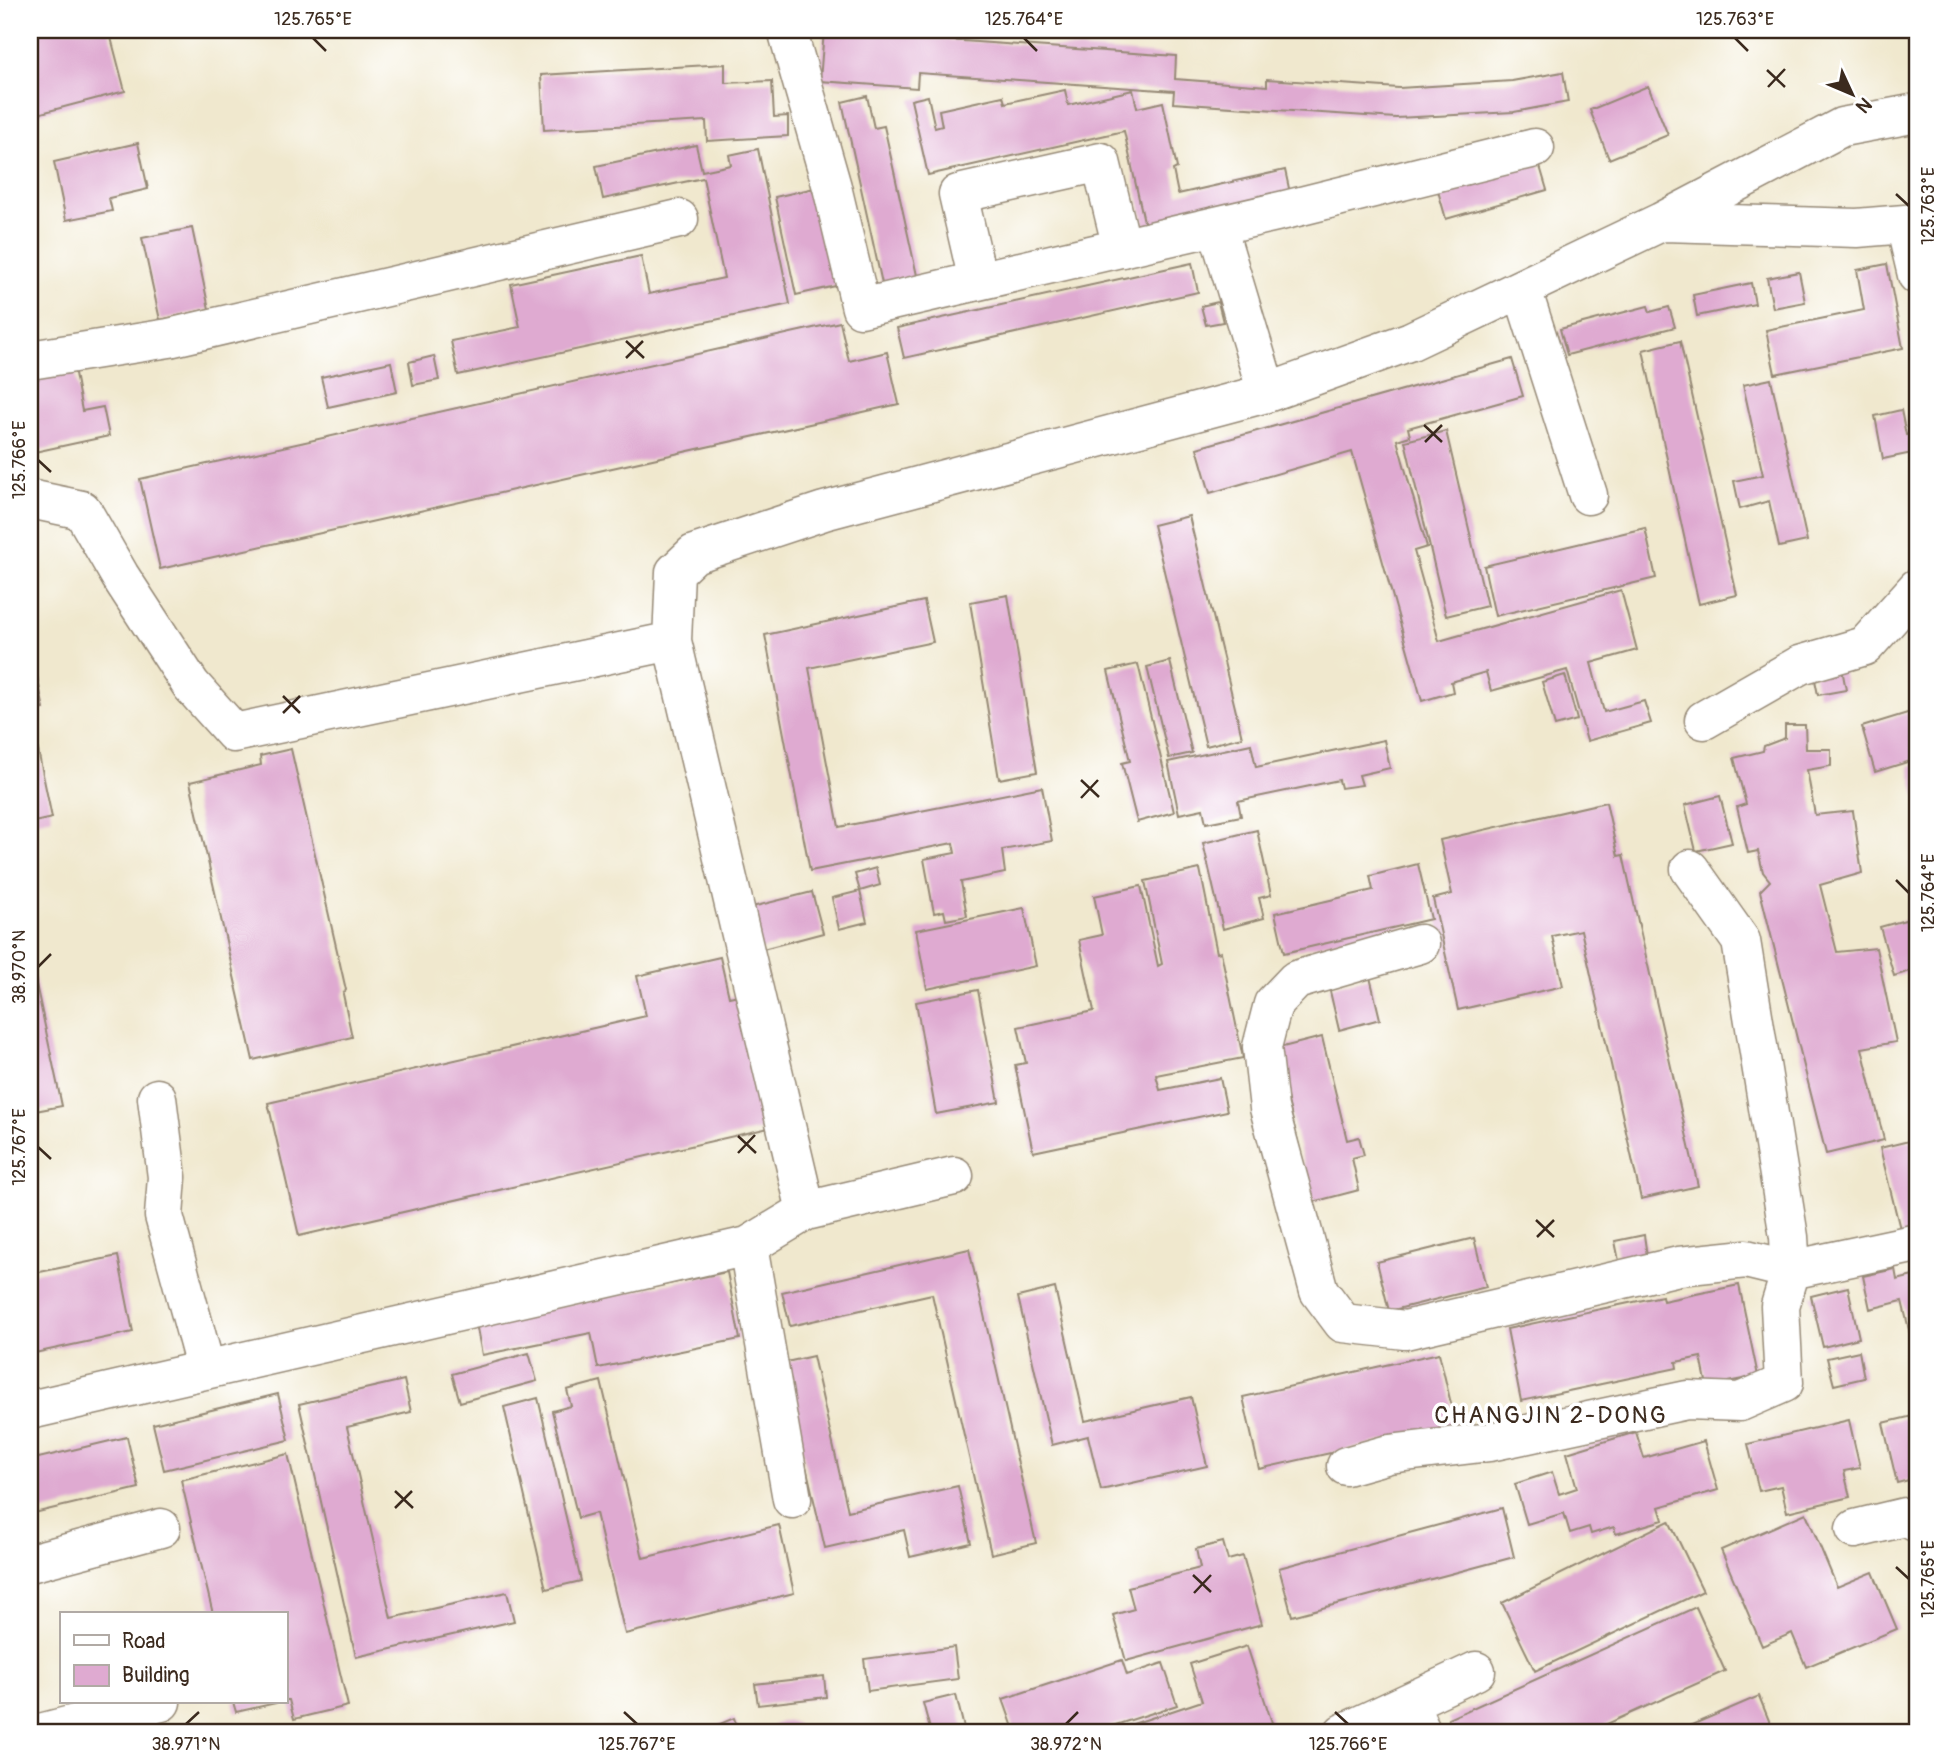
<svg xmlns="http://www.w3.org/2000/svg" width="1947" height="1763" viewBox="0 0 1947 1763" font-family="Pangolin,sans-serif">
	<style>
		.building { fill: #dfaad1 }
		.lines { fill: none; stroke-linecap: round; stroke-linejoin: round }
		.minor-casing { stroke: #968976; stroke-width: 41 }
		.minor { stroke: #fff; stroke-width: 38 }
		.ticks { fill: none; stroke: #3b2a1e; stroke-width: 2.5 }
		.labels { text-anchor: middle; stroke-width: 7; stroke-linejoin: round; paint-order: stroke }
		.quarter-label { font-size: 24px; letter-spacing: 2px; fill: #3b2a1e; stroke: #fff }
		.neatline { fill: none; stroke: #3b2a1e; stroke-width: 2.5 }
		.ticks-label { font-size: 18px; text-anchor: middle; fill: #3b2a1e }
	</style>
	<rect width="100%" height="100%" fill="#fff"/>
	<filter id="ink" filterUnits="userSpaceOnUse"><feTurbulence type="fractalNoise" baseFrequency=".0143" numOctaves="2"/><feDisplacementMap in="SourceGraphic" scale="14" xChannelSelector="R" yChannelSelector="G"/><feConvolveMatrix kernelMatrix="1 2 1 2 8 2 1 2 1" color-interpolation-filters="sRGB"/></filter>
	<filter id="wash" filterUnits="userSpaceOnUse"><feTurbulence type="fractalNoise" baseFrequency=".00686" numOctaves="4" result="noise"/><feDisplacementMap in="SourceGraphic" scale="28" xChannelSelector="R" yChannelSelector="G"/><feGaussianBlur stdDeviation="1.57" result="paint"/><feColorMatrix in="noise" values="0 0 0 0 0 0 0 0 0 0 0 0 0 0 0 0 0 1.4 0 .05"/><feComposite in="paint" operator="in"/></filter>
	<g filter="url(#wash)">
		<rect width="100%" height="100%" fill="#f0e8ce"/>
		<g id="blocks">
			<path class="building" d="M30,30H109L125,91L30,116Z
				M824,30H921V38L1176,56L1175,79L1267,86V79L1399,88L1512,81L1563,72L1568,102L1514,112L1396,118L1173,103L1174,91L918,73L917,88L820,81Z
				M725,64V83L772,81L774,117L788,116V136L707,141L706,121L544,130L541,75Z
				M1648,86L1668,135L1609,159L1590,110Z
				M1065,90L1068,105L1133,90L1137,108L1163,102L1177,168L1173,170L1178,194L1285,170L1290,193L1145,226L1124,131L928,175L911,100L928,96L935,128L942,126L939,110L1003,96L1005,103Z
				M867,96L874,128L884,126L918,280L883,288L842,102Z
				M138,143L148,189L109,198L112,211L66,220L54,162Z
				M696,145L702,171L731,165L729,155L758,149L790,304L458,375L451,341L520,327L511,284L641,256L649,294L724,278L703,178L603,199L596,166Z
				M1539,163L1547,190L1446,219L1438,191Z
				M819,187L840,285L796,295L775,197Z
				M192,228L209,309L160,320L142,238Z
				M1192,263L1198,292L904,358L897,328Z
				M1887,264L1903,348L1775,374L1766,330L1864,310L1857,270Z
				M1799,272L1805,302L1773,308L1767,278Z
				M1751,283L1755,304L1697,316L1693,295Z
				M1218,302L1223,322L1206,325L1201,306Z
				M1648,306L1650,312L1669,307L1675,327L1567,355L1560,329Z
				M840,322L849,361L887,352L899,404L160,569L140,479Z
				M1680,341L1737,595L1699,604L1643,350Z
				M434,356L439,380L413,385L409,362Z
				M1512,359L1523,396L1408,428L1410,436L1397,440L1427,547L1414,551L1439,641L1621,590L1637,650L1591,663L1604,712L1644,701L1651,723L1587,741L1567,670L1491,691L1486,672L1451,682L1453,692L1422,701L1352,452L1210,493L1197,448Z
				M391,362L397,392L328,407L321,377Z
				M74,368L82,411L103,407L109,436L30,453V377Z
				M1771,379L1807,541L1779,547L1769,501L1740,509L1734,481L1763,475L1743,385Z
				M1901,410L1906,435L1916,433L1917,452L1883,459L1875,416Z
				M1446,431L1487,606L1446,616L1405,441Z
				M1189,516L1242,737L1206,746L1153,525Z
				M1645,528L1656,578L1495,616L1484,566Z
				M1008,595L1037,772L999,779L970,602Z
				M924,601L933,642L809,668L839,827L1042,787L1052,841L1002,850L1005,873L961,882L967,916L946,920L944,911L934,913L924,859L955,853L953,843L810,871L765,635Z
				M1170,661L1192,753L1169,758L1147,667Z
				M1138,664L1174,812L1137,822L1122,763L1130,761L1108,671Z
				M35,667L44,709L30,712V668Z
				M1842,669L1846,690L1818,695L1814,675Z
				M1565,675L1577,720L1555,726L1542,682Z
				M1917,710V759L1875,772L1862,727Z
				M1785,725H1805L1806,749H1831V766L1807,770L1815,815L1853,811L1862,873L1820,885L1837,952L1876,948L1896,1042L1862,1048L1884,1140L1826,1154L1760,891L1770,881L1763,872L1758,851L1748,853L1737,807L1746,804L1734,758L1763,751L1764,746L1785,738Z
				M33,726L52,818L30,823V727Z
				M1384,740L1390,768L1359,775L1362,785L1341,788L1339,780L1238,801L1241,816L1206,823L1203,809L1179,814L1168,762L1251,744L1256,767Z
				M291,749L346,990L343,994L352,1037L253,1060L190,782L261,765L260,756Z
				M1917,764V795H1916L1909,766Z
				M1720,796L1732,843L1696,851L1685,805Z
				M1606,802L1618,856L1623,855L1698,1186L1641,1199L1581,930L1552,936L1563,986L1458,1010L1433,899L1452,894L1440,840Z
				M1257,830L1271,895L1259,898L1264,918L1223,929L1203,843Z
				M1418,864L1431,919L1284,953L1275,913L1373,890L1370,876Z
				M876,868L880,885L860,891L855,874Z
				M1200,869L1217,953L1221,952L1243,1058L1156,1075L1160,1090L1220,1078L1227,1111L1033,1152L1015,1065L1026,1063L1018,1027L1094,1011L1079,940L1102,935L1094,896L1141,886L1158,966L1162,964L1145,881Z
				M860,891L867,922L839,929L832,898Z
				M812,892L823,933L759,950L748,908Z
				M1024,908L1036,966L927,989L916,930Z
				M1916,917L1917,969L1894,976L1880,927Z
				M30,956L62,1106L30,1112Z
				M720,957L729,997L743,994L773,1127L299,1236L268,1103L646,1016L637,976Z
				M1370,977L1380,1019L1339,1030L1329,987Z
				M978,990L999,1102L936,1114L916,1002Z
				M1322,1037L1347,1140L1359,1137L1364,1155L1352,1158L1359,1190L1313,1202L1275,1049Z
				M1917,1139V1237L1903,1241L1880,1148Z
				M1644,1235L1647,1256L1619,1261L1615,1241Z
				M1474,1238L1486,1287L1389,1311L1377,1262Z
				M969,1249L1036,1543L991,1554L932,1294L790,1326L782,1292Z
				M118,1256L133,1332L30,1354V1274Z
				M1895,1269L1897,1280L1917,1275V1362L1902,1301L1870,1309L1863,1276Z
				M727,1272L740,1339L598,1368L591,1333L482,1355L476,1323Z
				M1739,1285L1758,1376L1707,1386L1701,1357L1676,1362L1677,1368L1521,1401L1507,1329L1662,1296L1663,1301Z
				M1848,1287L1859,1338L1823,1347L1811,1296Z
				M1055,1288L1085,1421L1191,1397L1207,1466L1101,1490L1088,1436L1052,1445L1018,1297Z
				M1859,1351L1864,1378L1834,1385L1827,1358Z
				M529,1353L537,1381L460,1402L452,1374Z
				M1439,1353L1456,1425L1259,1469L1243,1397Z
				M813,1356L848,1511L958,1486L971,1543L910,1557L904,1530L825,1548L782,1363Z
				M404,1380L411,1412L347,1427L391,1618L507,1592L514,1621L356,1657L299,1404Z
				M601,1381L643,1558L779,1525L794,1593L625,1634L596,1513L578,1518L552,1411L571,1406L567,1390Z
				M278,1394L289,1440L164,1470L153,1424Z
				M538,1398L581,1581L546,1589L504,1407Z
				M1917,1415V1478L1897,1483L1883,1423Z
				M1849,1420L1860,1468L1844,1471L1850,1497L1787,1512L1781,1486L1759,1491L1748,1444Z
				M1636,1432L1644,1458L1704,1441L1718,1490L1659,1507L1663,1520L1616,1534L1614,1527L1591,1534L1589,1527L1570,1533L1564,1513L1527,1524L1515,1484L1552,1472L1559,1494L1577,1488L1567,1453Z
				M127,1437L139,1488L30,1514V1460Z
				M288,1454L348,1706L294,1719L289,1700H285V1614H213L181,1480Z
				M1502,1508L1514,1557L1292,1616L1279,1568Z
				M1806,1513L1837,1587L1873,1572L1897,1629L1806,1667L1792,1633L1762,1646L1721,1550Z
				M1669,1521L1703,1591L1535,1671L1502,1603Z
				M1223,1542L1228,1560L1243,1556L1262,1624L1126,1661L1113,1615L1134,1609L1128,1587L1200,1568L1196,1549Z
				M1696,1607L1725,1671L1587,1733H1454L1448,1719Z
				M1247,1646L1275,1732L1106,1733L1202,1701L1190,1664Z
				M954,1647L958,1679L868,1691L864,1659Z
				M1122,1660L1127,1675L1163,1663L1177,1705L1091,1733H1015L1003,1699Z
				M824,1676L826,1697L758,1705L755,1684Z
				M956,1695L964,1728L943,1733H931L923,1703Z
				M1759,1696L1774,1733H1673Z
				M233,1702H276V1703L236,1712Z
				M734,1718L740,1733H699Z
				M784,1721L795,1723L806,1733H765L774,1725Z"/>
		</g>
	</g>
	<g filter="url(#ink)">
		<use href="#blocks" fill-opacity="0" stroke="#968976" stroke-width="2"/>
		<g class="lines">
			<g class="minor-casing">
				<path id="minor" d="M788,33L832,187L861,308L1285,210L1535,148
					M1664,222L1857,228L1917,223
					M1905,224L1917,275
					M1217,226L1267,393
					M978,281L958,194L1101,162L1122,248
					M1522,289L1588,495
					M30,360L169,338L679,219
					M30,499L82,510L120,576L191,685L234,733L672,641
					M1704,720L1800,665L1865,646L1917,588
					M1420,944L1296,980L1273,1004L1262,1047L1269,1108L1319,1291L1343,1323L1405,1330L1679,1266L1746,1259L1791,1270L1917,1243
					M157,1098L167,1177L164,1216L206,1370
					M806,1211L672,641L675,572L694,554L824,511L1267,393L1411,341L1661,222L1842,127L1917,113
					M748,1246L792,1499
					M30,1410L748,1246L806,1211L954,1176
					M1346,1466L1389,1454L1490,1442L1687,1400L1740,1402L1784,1383L1780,1306L1791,1270L1789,1237L1741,941L1690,869
					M1855,1529L1905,1517L1917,1523
					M30,1563L161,1528
					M1408,1703L1422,1733
					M40,1733L161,1702
					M1343,1733L1476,1671"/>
			</g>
			<use href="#minor" class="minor"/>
		</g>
	</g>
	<path class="ticks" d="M313,38L326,51M1024,38L1037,51M1735,38L1748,51M1767,70L1785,87M1768,87L1785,69M1896,194L1909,206M626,341L644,358M626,358L643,341M1424,425L1442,442M1425,442L1442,425M38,460L51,472M283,696L300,713M283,713L300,696M1081,780L1099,797M1081,798L1098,780M1896,880L1909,893M38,967L51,954M738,1136L756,1153M38,1147L51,1159M738,1153L755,1135M1536,1220L1554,1237M1537,1237L1554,1220M395,1491L413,1508M395,1508L412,1491M1896,1567L1909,1579M1193,1575L1211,1592M1194,1593L1211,1575M624,1712L637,1724M1335,1712L1348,1724M186,1724L199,1712M1066,1724L1078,1712"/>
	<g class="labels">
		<g class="quarter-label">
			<text x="1551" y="1423">CHANGJIN 2-DONG</text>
		</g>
	</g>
	<rect width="1947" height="1763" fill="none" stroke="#fff" stroke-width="77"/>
	<rect x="60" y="1612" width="228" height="91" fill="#ffffff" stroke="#b1aaa5" stroke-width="2"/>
	<rect x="74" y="1635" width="35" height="10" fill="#ffffff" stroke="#b1aaa5" stroke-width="2"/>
	<text x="122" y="1648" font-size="21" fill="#3b2a1e">Road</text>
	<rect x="74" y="1665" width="35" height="21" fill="#dfaad1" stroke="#b1aaa5" stroke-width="2"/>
	<text x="122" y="1682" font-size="21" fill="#3b2a1e">Building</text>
	<g transform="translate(1852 94) rotate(134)" stroke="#ffffff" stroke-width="5" paint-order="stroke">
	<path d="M0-5L12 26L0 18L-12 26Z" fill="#3b2a1e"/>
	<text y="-10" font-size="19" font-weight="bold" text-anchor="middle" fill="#3b2a1e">N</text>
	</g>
	<rect x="38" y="38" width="1871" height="1686" class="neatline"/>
	<g class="ticks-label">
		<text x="313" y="25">125.765°E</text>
		<text x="1024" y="25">125.764°E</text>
		<text x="1735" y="25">125.763°E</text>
		<text transform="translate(1928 206) rotate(-90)" y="6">125.763°E</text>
		<text transform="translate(19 460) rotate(-90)" y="6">125.766°E</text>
		<text transform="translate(1928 893) rotate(-90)" y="6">125.764°E</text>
		<text transform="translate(19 967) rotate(-90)" y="6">38.970°N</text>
		<text transform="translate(19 1147) rotate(-90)" y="6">125.767°E</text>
		<text transform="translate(1928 1579) rotate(-90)" y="6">125.765°E</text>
		<text x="186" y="1750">38.971°N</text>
		<text x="637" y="1750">125.767°E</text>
		<text x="1066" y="1750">38.972°N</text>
		<text x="1348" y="1750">125.766°E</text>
	</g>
</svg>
